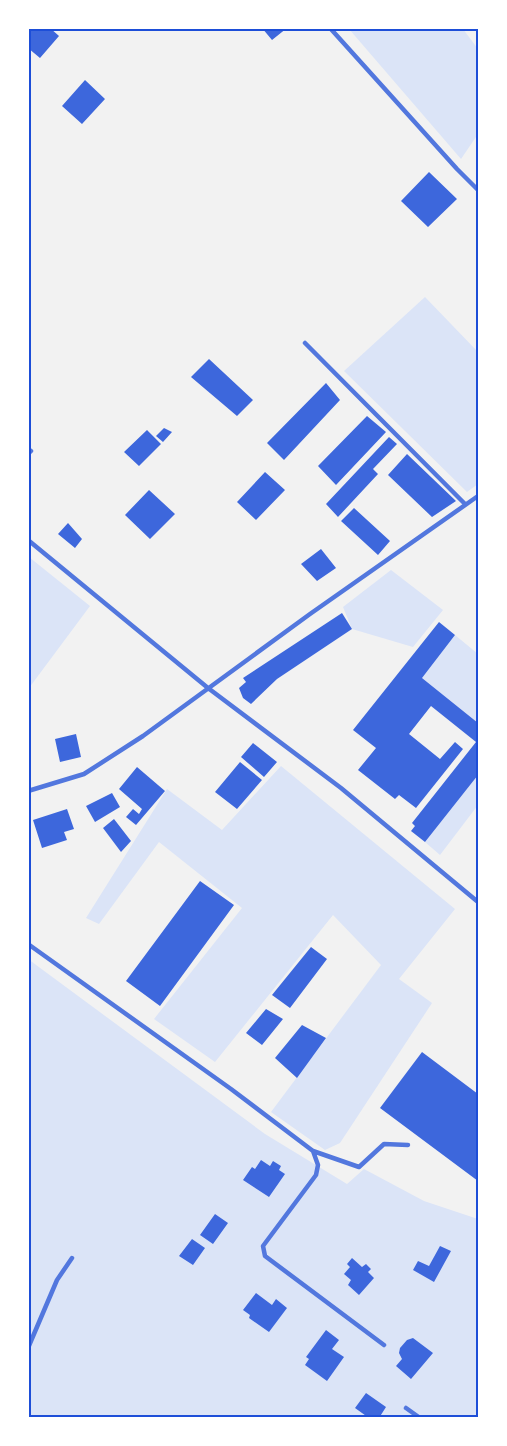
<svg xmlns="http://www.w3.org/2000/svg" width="507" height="1446" viewBox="0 0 507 1446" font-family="'Noto Sans',sans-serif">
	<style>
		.green { fill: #dbe4f7 }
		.building { fill: #3d67dc }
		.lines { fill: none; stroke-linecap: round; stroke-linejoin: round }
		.minor { stroke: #5277de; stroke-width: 4.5 }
		.neatline { fill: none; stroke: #1d4ed8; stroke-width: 2 }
	</style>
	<rect width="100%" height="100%" fill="#f2f2f2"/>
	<path class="green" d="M349,29H463L478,49V134L461,159Z
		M425,297L478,352V484L467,492L344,371Z
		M29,557L90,606L29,688H28Z
		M391,570L443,610L413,647L352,629L343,607Z
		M455,635L478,654V723L422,678Z
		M281,766L455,909L399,979L432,1003L340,1143L325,1150L271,1112L381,965L333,915L215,1062L154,1019L242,908L159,842L99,924L86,918L167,789L222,830Z
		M478,775V805L440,855L425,842Z
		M28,959L265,1134L347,1184L364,1169L424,1201L478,1219V1417H29Z"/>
	<path class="building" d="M28,28H50L59,36L40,58L28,48Z
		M262,28H287L272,40Z
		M85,80L105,99L82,124L62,106Z
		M429,172L457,199L428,227L401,201Z
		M209,359L253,400L237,416L191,377Z
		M326,383L340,400L284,460L267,443Z
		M367,416L386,432L336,485L318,466Z
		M164,428L172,432L163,442L156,436Z
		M147,430L161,444L139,466L124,452Z
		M389,437L397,444L373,469L378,474L338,517L326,504Z
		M407,454L456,501L432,517L388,475Z
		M265,472L285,490L256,520L237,502Z
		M149,490L175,514L150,539L125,515Z
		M354,508L390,541L378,555L341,521Z
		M68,523L82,539L75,548L58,534Z
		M321,549L336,568L317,581L301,564Z
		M342,613L352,629L277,679L251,704L243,698L239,688L246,682L243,678Z
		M439,622L455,635L422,678L478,723V775L425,842L411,831L415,826L412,823L476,742L431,706L409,734L440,759L455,742L463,749L416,808L399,795L395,799L358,770L376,748L353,730Z
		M76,734L81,757L60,762L55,739Z
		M253,743L277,762L264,777L241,757Z
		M240,762L262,780L237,809L215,792Z
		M137,767L165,791L136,825L126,817L133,809L139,814L142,809L119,789Z
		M112,793L120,807L95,822L86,806Z
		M67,809L74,829L64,832L67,840L42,848L33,820Z
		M114,819L131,841L121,852L103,828Z
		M200,881L234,905L160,1006L126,981Z
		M311,947L327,959L290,1008L272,995Z
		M266,1009L283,1019L262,1045L246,1033Z
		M302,1025L326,1038L297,1078L275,1058Z
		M422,1052L478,1094V1181L380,1108Z
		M261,1160L270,1166L273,1161L281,1166L279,1170L285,1174L269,1197L243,1180L252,1167L255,1169Z
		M215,1214L228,1223L213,1244L200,1235Z
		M192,1239L205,1248L193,1265L179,1256Z
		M440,1246L451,1251L434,1282L413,1270L418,1261L429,1266Z
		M352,1258L362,1267L366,1264L371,1269L368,1272L374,1278L359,1295L348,1285L351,1280L344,1274L350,1267L347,1264Z
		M256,1293L272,1305L276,1299L287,1308L269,1332L249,1318L250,1315L243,1310Z
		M326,1330L339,1340L332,1349L344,1357L327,1381L305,1365L309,1359L306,1357Z
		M413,1338L433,1353L411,1379L396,1366L402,1359L399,1353L400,1348L407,1340Z
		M366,1393L386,1407L379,1418H369L355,1408Z"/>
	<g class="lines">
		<path class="minor" d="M330,28L457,169L478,190
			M305,343L465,504
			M28,454L31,451
			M28,540L208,688L341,788L478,902
			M28,791L84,774L143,736L310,614L478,496
			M28,944L231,1089L313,1151L359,1167L384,1144L408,1145
			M313,1151L318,1165L316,1175L263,1246L265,1256L384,1345
			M28,1348L57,1280L72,1258
			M406,1408L420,1418"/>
	</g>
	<rect width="507" height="1446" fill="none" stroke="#ffffff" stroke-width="60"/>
	<rect x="30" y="30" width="447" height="1386" class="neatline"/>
</svg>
